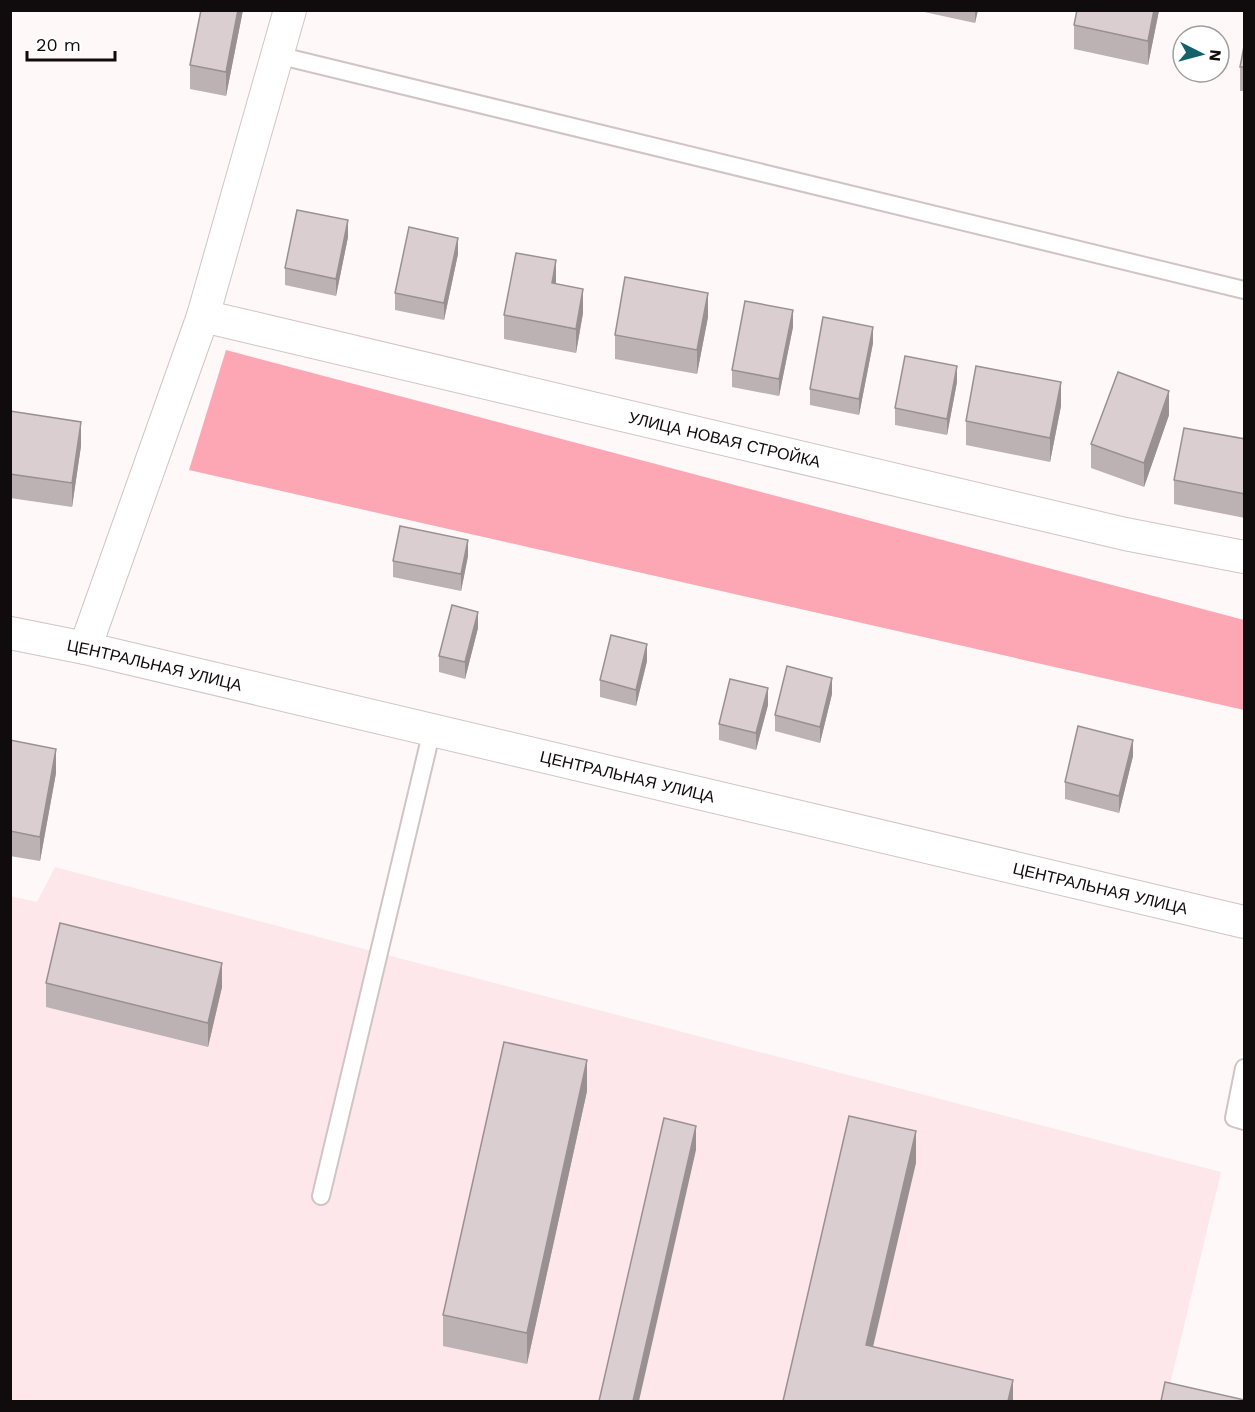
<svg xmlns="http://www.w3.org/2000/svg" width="1255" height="1412" viewBox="0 0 1255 1412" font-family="'Work Sans',sans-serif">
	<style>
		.built { fill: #fde7ea }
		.forest { fill: #fda7b5 }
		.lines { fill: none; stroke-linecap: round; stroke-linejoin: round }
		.service-casing { stroke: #d1c4c5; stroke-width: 20 }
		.minor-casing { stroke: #d1c4c5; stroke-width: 34 }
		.service { stroke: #fff; stroke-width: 16 }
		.minor { stroke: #fff; stroke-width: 32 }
		.wall { fill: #bcb1b3 }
		.shaded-wall { fill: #999092 }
		.building { fill: #dbced0; stroke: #999092; stroke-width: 1.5 }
		.labels { text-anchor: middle; stroke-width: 4.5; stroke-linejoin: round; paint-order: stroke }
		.street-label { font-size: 16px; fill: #100c0d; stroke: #fff }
	</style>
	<rect width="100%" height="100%" fill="#fef8f9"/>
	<path class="built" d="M55,867L379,953L1221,1172L1166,1401H11L10,896L37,902Z"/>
	<path class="forest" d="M226,350L1244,620V710L189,470Z"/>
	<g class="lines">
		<g class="service-casing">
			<path id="service" d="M277,55L1244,290
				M1244,1068L1234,1118L1244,1121
				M321,1196L432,730"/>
		</g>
		<g class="minor-casing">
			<g id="minor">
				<path id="s1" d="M203,316L1125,534L1244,557"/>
				<path id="s2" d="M10,633L85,648L1244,922"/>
				<path d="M85,648L203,316L290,10"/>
			</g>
		</g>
		<use href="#service" class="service"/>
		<use href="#minor" class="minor"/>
	</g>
	<path class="wall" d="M243,10L226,96L190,89V65Z
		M915,10H978L975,23Z
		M1159,10L1148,65L1074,49V25Z
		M1245,41V91H1240V67Z
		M348,237L336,296L285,285V268Z
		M458,254L444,320L395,310V293Z
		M556,284L583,313L576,353L504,339V315Z
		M708,317L697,374L615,359V335Z
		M793,327L779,396L732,387V370Z
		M873,343L859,415L810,405V389Z
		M957,382L947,435L895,425V408Z
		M1061,406L1050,462L966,445V421Z
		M10,411L81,446L72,507L10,498Z
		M1169,415L1144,487L1091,468V444Z
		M1245,439V518L1174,504V480Z
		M468,556L461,591L393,577V561Z
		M478,628L465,679L439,672V656Z
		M647,661L636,706L600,697V680Z
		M832,694L820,743L775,731V715Z
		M768,705L756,750L719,740V724Z
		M10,740L56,773L40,861L10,856Z
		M1133,756L1119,813L1065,799V782Z
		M46,983L222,987L208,1047L46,1007Z
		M587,1091L527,1364L443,1346V1315Z"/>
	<path class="shaded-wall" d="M238,10H243L226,96V72Z
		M975,10H978L975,23Z
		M1154,10L1159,11L1148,65V41Z
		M348,220V237L336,296V279Z
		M458,238V254L444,320V303Z
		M556,260V284L552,283Z
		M583,289V313L576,353V329Z
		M708,293V317L697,374V350Z
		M793,310V327L779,396V379Z
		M873,327V343L859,415V399Z
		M957,366V382L947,435V419Z
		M1061,382V406L1050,462V438Z
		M1169,391V415L1144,487V463Z
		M81,422V446L72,507V483Z
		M468,540V556L461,591V574Z
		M478,612V628L465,679V662Z
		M647,644V661L636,706V690Z
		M832,678V694L820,743V727Z
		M768,688V705L756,750V733Z
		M1133,740V756L1119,813V796Z
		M56,749V773L40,861V837Z
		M222,963V987L208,1047V1023Z
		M587,1060V1091L527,1364V1333Z
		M696,1126V1150L639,1401H633Z
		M916,1131V1163L866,1377V1345Z
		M1013,1380V1401H1008Z"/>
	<path class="building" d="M201,10H238L226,72L190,65Z
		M1077,10H1154L1148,41L1074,25Z
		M1245,41V67H1240Z
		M297,210L348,220L336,279L285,268Z
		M409,227L458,238L444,303L395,293Z
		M516,253L556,260L552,283L583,289L576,329L504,315Z
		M625,277L708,293L697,350L615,335Z
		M745,301L793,310L779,379L732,370Z
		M823,317L873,327L859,399L810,389Z
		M905,356L957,366L947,419L895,408Z
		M976,366L1061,382L1050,438L966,421Z
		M1118,372L1169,391L1144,463L1091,444Z
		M10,411L81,422L72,483L10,474Z
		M1184,428L1245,439V494L1174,480Z
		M400,526L468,540L461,574L393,561Z
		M452,605L478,612L465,662L439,656Z
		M611,635L647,644L636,690L600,680Z
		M787,666L832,678L820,727L775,715Z
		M730,679L768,688L756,733L719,724Z
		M1078,726L1133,740L1119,796L1065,782Z
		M10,740L56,749L40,837L10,831Z
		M60,923L222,963L208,1023L46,983Z
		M504,1042L587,1060L527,1333L443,1315Z
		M849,1116L916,1131L866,1345L1013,1380L1008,1401H783Z
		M664,1118L696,1126L633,1401H599Z
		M1165,1382L1245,1400V1401H1161Z"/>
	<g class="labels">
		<g class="street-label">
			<text dy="6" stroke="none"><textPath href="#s1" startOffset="536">УЛИЦА НОВАЯ СТРОЙКА</textPath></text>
			<text dy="6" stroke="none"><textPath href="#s2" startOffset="148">ЦЕНТРАЛЬНАЯ УЛИЦА</textPath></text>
			<text dy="6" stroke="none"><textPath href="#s2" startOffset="634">ЦЕНТРАЛЬНАЯ УЛИЦА</textPath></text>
			<text dy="6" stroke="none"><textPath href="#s2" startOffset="1120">ЦЕНТРАЛЬНАЯ УЛИЦА</textPath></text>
		</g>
	</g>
	<rect width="1255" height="1412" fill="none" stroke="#100c0d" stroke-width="24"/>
	<g transform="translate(1201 54) rotate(96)"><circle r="28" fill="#ffffff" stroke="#9f9e9e" stroke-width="1.5"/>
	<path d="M0-4.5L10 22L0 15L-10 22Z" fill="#13626a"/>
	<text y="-9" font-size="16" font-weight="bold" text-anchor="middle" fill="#100c0d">N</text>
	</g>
	<path d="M27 51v9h88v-9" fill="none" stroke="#100c0d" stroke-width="3"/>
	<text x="36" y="51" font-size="18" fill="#100c0d" stroke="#ffffff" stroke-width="4.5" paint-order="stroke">20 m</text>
</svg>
